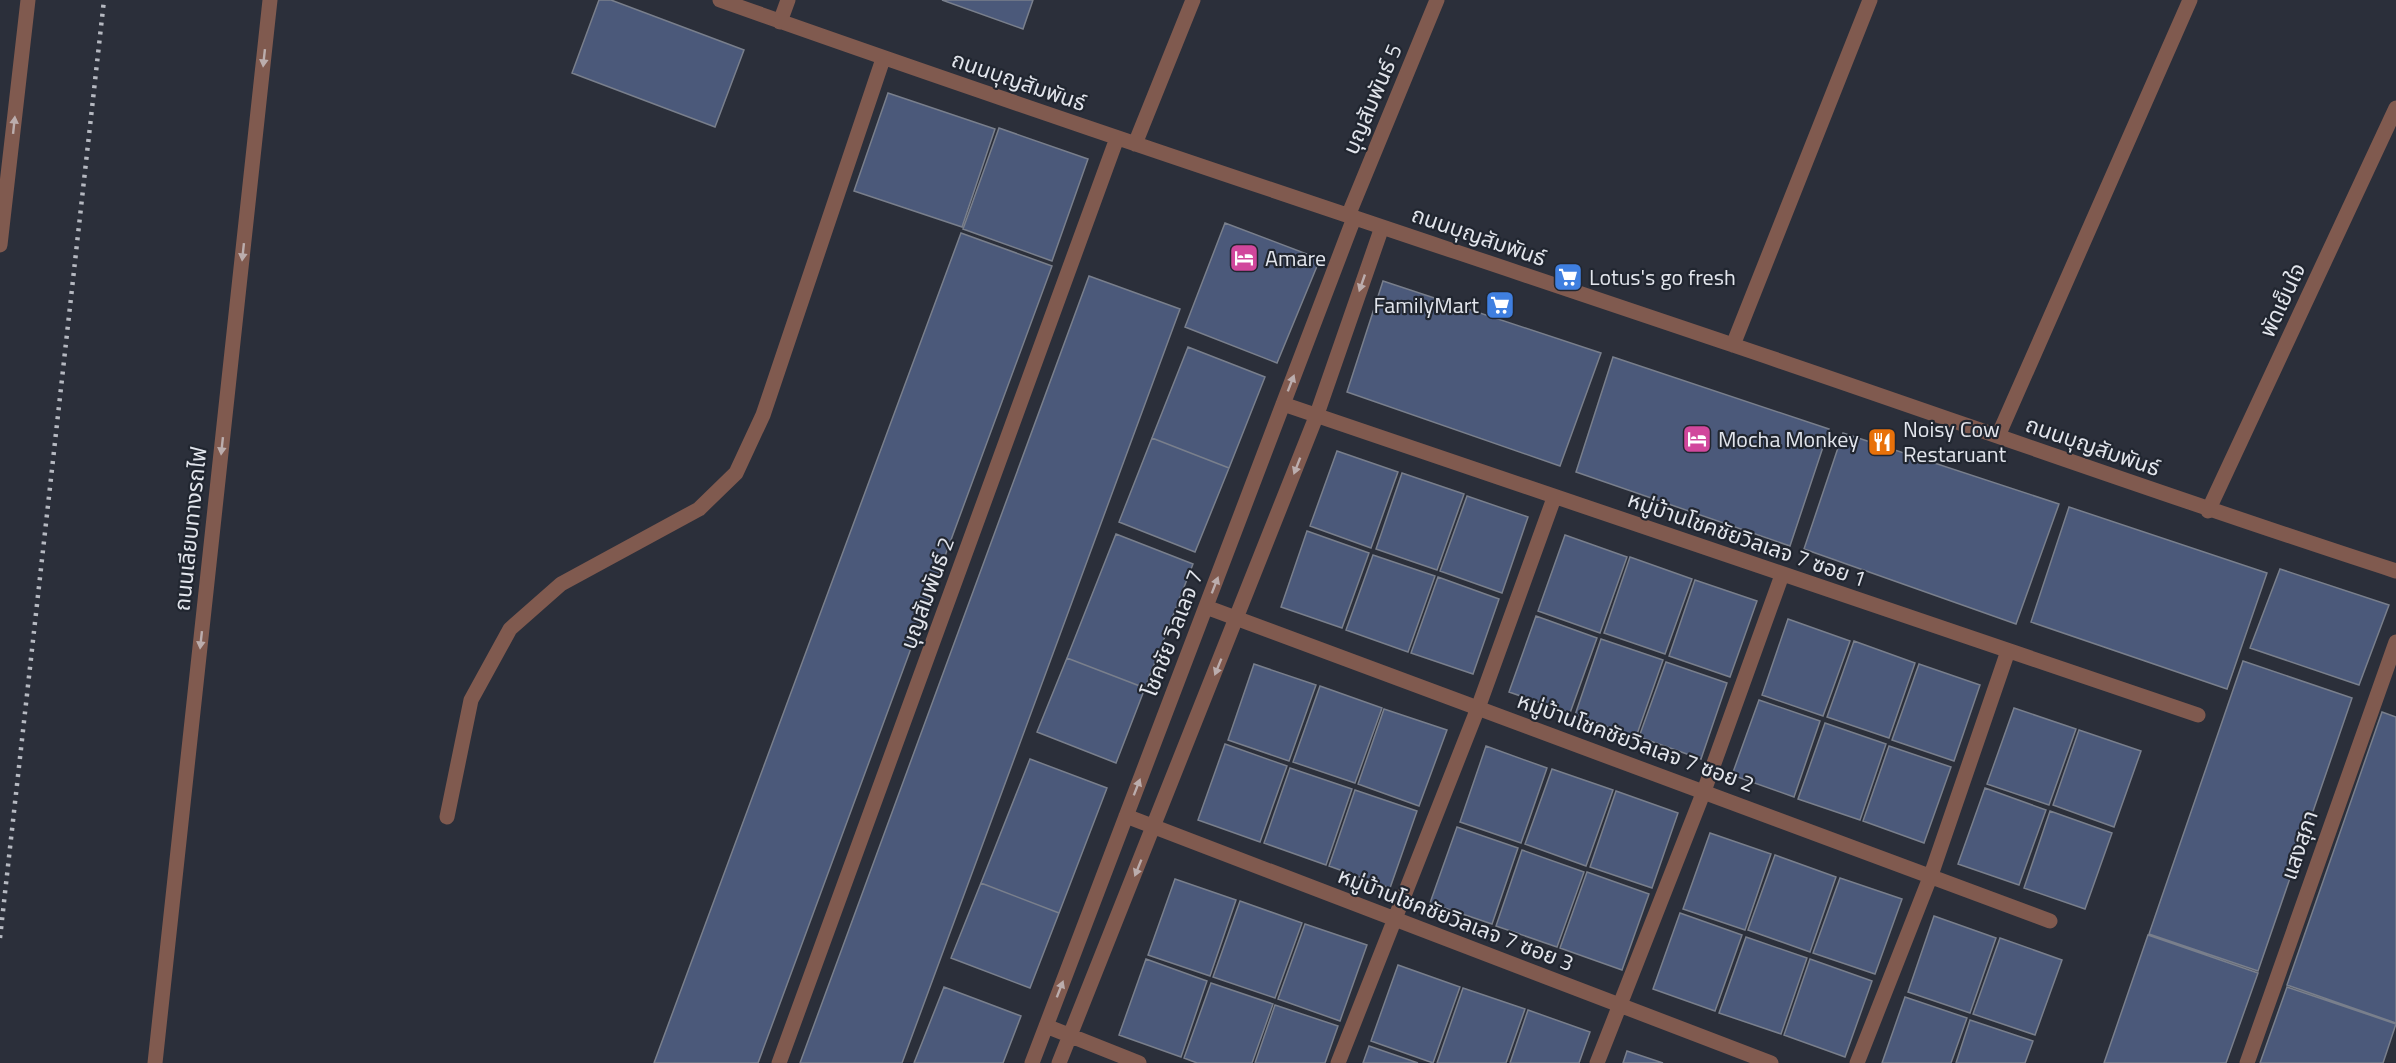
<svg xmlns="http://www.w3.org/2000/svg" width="2396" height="1063" viewBox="0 0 2396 1063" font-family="'Titillium Web','Noto Sans Thai',sans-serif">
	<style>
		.building { fill: #4b597a; stroke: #797f8c; stroke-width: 1.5 }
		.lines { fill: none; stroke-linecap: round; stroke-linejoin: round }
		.minor { stroke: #805a4f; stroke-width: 15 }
		.rail { stroke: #b6b9c1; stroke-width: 4.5; stroke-dasharray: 3 6; stroke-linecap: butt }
		.oneway { fill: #bbadad }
		.labels { text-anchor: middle; stroke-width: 4.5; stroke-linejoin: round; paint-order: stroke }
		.street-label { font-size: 22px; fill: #e2e5ec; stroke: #212630 }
		.poi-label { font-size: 22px; fill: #e2e5ec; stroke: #212630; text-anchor: start }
	</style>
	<rect width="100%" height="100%" fill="#2b2f3a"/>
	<path class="building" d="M599,0H611L744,50L715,127L572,73Z
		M942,0H1033L1023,29Z
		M888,93L995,129L962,227L854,191Z
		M999,128L1088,159L1052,261L963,229Z
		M1225,223L1320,259L1277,363L1185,327Z
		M961,233L1052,266L758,1063H654Z
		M1089,276L1180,309L902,1063H800Z
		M1383,281L1601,353L1560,466L1347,392Z
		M1188,347L1265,377L1229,468L1152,438Z
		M1613,357L1829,429L1790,546L1576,472Z
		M1843,433L2059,504L2016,624L1804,549Z
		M1152,438L1229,468L1195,552L1119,522Z
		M1337,451L1398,472L1371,548L1310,526Z
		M1402,473L1464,494L1437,570L1376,549Z
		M1467,496L1528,517L1502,593L1440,571Z
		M2069,507L2267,573L2227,689L2031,622Z
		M1307,531L1369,553L1342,628L1281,607Z
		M1116,534L1193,564L1145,688L1067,658Z
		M1565,535L1627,557L1600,633L1538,611Z
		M1373,555L1435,576L1408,652L1346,630Z
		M1630,557L1692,579L1665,654L1604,633Z
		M2280,569L2389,605L2359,685L2250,648Z
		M1438,577L1499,599L1473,674L1411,653Z
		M1695,580L1757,601L1730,677L1669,656Z
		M1536,616L1597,638L1570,713L1509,692Z
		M1788,619L1850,641L1823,716L1762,695Z
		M1601,639L1663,660L1636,737L1575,715Z
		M1854,641L1915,663L1889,738L1827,717Z
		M1067,658L1145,688L1116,763L1037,732Z
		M2243,661L2352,698L2258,971L2149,934Z
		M1666,662L1727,683L1701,759L1639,737Z
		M1254,664L1316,685L1289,761L1228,740Z
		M1919,664L1980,685L1954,761L1892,740Z
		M1320,686L1382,708L1355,783L1293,762Z
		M1759,700L1820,721L1794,797L1732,775Z
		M2014,708L2076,729L2049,805L1987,784Z
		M1384,709L1447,730L1419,806L1358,784Z
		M2382,712L2396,717V1023L2287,985Z
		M1825,723L1886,744L1860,820L1798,799Z
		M2079,730L2141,751L2114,827L2053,805Z
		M1225,744L1287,766L1260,842L1198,820Z
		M1486,746L1547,768L1521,843L1460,822Z
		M1889,746L1951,767L1924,843L1863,821Z
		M1030,759L1107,788L1059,913L981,883Z
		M1290,768L1352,789L1326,865L1264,843Z
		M1552,769L1613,790L1586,866L1525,844Z
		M1985,788L2046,810L2019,885L1958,864Z
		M1355,790L1417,811L1390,888L1329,866Z
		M1616,791L1678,813L1652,888L1590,867Z
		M2050,811L2112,833L2085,909L2024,888Z
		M1457,827L1518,848L1492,924L1430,903Z
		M1710,833L1771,854L1745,930L1683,909Z
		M1522,850L1584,872L1557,947L1496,926Z
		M1775,855L1836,877L1810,952L1748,930Z
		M1587,872L1649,894L1622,970L1560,948Z
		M1840,878L1902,899L1875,974L1813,953Z
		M1175,879L1236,900L1210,976L1148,955Z
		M981,883L1059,913L1030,988L951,958Z
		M1240,901L1302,923L1275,998L1213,977Z
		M1680,913L1742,935L1715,1011L1653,989Z
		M1934,916L1996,938L1970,1013L1908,992Z
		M1305,924L1367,945L1340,1021L1278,999Z
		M2148,935L2258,973L2226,1063H2104Z
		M1746,937L1807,958L1781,1034L1719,1013Z
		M2000,938L2062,960L2035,1035L1973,1014Z
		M1146,959L1207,981L1181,1057L1119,1035Z
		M1810,959L1872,981L1845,1057L1784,1035Z
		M1398,965L1460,987L1433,1063L1371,1041Z
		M1211,983L1273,1004L1252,1063H1197L1184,1058Z
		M944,987L1021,1016L1003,1063H914Z
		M2287,987L2396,1024L2383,1063H2260Z
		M1463,988L1525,1009L1506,1063H1437Z
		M1905,997L1967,1018L1951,1063H1882Z
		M1275,1005L1338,1026L1325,1063H1255Z
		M1528,1010L1590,1032L1579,1063H1510Z
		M1970,1020L2033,1041L2025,1063H1956Z
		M1369,1046L1418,1063H1363Z
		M1627,1051L1663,1063H1623Z"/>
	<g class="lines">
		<path class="minor" d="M720,0C1055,119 1393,230 1730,344C1952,419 2173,499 2396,571
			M780,22L788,0
			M1135,144L1193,0
			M1348,216L1437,0
			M0,245L28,0
			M1733,345L1870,0
			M1283,404L2198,715
			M1998,436L2190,0
			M2208,511L2396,108
			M1206,607L2050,921
			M1126,816L1771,1063
			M447,817L471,700L510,629L561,584L699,509L736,473L763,415L883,59
			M1046,1026L1139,1063
			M155,1063L270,0
			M779,1063L1117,138
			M1032,1063L1354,218
			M1059,1063L1316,417L1382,227
			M1338,1063L1478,708L1554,498
			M1597,1063L1704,791L1782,575
			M1857,1063L1931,875L2008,651
			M2247,1063L2396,642"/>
		<path class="rail" d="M0,938L104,0"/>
	</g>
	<defs><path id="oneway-solid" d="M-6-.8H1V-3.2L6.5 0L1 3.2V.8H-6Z" transform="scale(1.5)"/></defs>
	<g class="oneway">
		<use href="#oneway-solid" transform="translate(264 58) rotate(96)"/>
		<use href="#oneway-solid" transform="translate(14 125) rotate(-84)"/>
		<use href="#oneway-solid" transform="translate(243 252) rotate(96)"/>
		<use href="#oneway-solid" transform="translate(1362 283) rotate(109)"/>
		<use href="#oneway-solid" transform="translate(1291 383) rotate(-69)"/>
		<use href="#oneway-solid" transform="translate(222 446) rotate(96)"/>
		<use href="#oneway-solid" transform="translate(1297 466) rotate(111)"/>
		<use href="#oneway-solid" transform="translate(1215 585) rotate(-69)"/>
		<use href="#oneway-solid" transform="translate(201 640) rotate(96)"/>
		<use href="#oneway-solid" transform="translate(1218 667) rotate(112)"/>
		<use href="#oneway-solid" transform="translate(1137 787) rotate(-69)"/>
		<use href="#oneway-solid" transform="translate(1138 868) rotate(112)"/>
		<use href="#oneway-solid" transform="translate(1060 989) rotate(-69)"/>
	</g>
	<defs>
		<g id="hotel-square" transform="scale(1.5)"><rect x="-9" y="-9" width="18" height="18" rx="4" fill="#d1479c" stroke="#212630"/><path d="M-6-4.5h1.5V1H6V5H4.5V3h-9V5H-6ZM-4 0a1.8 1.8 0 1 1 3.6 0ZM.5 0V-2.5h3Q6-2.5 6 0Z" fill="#fff"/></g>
		<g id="supermarket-square" transform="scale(1.5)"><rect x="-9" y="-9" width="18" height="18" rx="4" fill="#3f7fe0" stroke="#212630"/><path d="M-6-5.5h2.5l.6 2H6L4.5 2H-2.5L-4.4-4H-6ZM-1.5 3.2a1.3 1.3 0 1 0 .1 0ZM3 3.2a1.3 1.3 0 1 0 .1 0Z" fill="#fff"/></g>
		<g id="restaurant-square" transform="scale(1.5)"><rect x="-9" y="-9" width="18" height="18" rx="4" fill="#e8710a" stroke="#212630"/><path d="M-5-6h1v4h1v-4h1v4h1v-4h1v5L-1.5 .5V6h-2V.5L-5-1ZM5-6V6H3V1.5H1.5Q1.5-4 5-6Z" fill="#fff"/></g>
	</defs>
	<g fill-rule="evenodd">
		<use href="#hotel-square" x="1244" y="258"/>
		<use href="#supermarket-square" x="1568" y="277"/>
		<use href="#supermarket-square" x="1500" y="305"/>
		<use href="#hotel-square" x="1697" y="439"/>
		<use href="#restaurant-square" x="1882" y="442"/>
	</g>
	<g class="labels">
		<g class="street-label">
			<text transform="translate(1019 81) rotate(19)" y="8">ถนนบุญสัมพันธ์</text>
			<text transform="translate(1372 99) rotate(-67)" y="8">บุญสัมพันธ์ 5</text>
			<text transform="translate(1479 236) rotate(19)" y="8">ถนนบุญสัมพันธ์</text>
			<text transform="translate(2282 300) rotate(-65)" y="8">พัดเย็นใจ</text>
			<text transform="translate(2093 446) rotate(19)" y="8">ถนนบุญสัมพันธ์</text>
			<text transform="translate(190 529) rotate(-84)" y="8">ถนนเลียบทางรถไฟ</text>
			<text transform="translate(1747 539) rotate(19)" y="8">หมู่บ้านโชคชัยวิลเลจ 7 ซอย 1</text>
			<text transform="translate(927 593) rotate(-70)" y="8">บุญสัมพันธ์ 2</text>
			<text transform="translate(1172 633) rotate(-69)" y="8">โชคชัย วิลเลจ 7</text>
			<text transform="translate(1636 742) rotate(20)" y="8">หมู่บ้านโชคชัยวิลเลจ 7 ซอย 2</text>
			<text transform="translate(2299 845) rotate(-71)" y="8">แสงสุภา</text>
			<text transform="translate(1456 919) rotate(21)" y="8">หมู่บ้านโชคชัยวิลเลจ 7 ซอย 3</text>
		</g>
		<g class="poi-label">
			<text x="1265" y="266">Amare</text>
			<text x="1589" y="285">Lotus's go fresh</text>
			<text x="1479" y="313" text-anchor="end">FamilyMart</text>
			<text x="1903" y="437">Noisy Cow<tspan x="1903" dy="25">Restaruant</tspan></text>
			<text x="1718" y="447">Mocha Monkey</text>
		</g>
	</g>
</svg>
